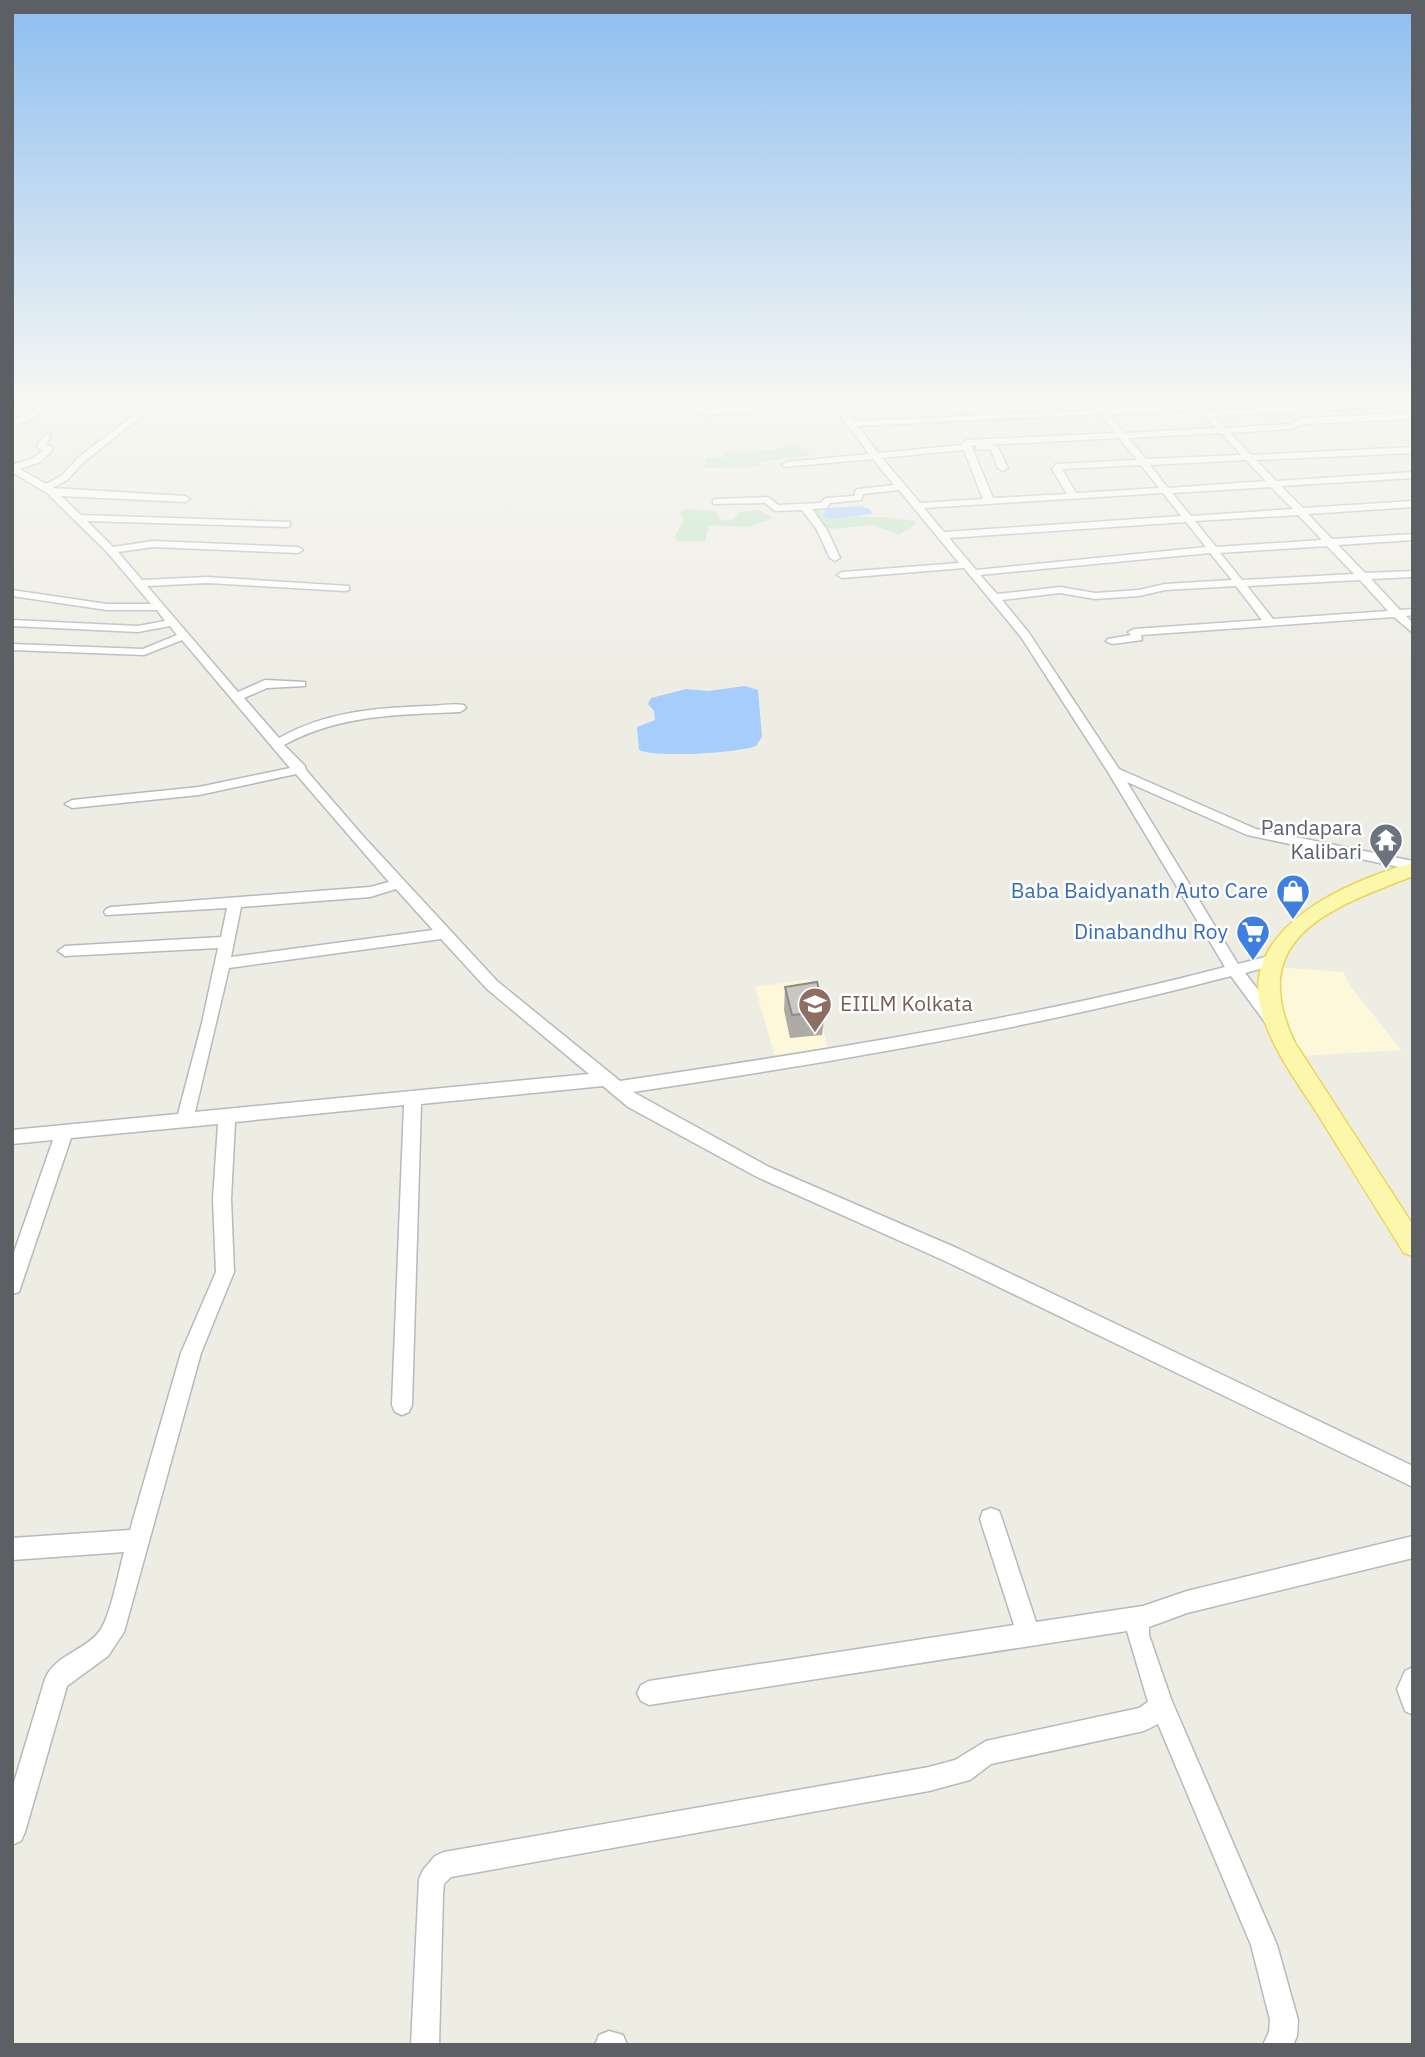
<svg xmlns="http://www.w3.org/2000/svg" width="1425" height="2057" viewBox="0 0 1425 2057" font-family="'IBM Plex Sans',sans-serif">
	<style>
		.commercial { fill: #fdf8da }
		.green { fill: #c1e5c5 }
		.water { fill: #a6cdfc }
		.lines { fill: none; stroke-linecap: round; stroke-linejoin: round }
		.minor-casing { stroke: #b6b9be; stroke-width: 3 }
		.major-casing { stroke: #edd45e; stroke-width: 3 }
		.minor { fill: #fff; fill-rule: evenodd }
		.major { fill: #fcf8ab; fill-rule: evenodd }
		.wall { fill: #aeaba6 }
		.building { fill: #cac7c1; stroke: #8d8b87; stroke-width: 2 }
		.labels { text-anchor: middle; stroke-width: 5; stroke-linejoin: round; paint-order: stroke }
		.worship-label { font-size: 21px; fill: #5b616d; stroke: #fff; text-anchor: end }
		.shop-label { font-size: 21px; fill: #366cbe; stroke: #fff; text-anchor: end }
		.education-label { font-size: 21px; fill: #785e54; stroke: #fff; text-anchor: start }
	</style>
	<rect width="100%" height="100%" fill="#eeede4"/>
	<path class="commercial" d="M1277,967L1343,972L1351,987L1401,1050L1301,1056L1285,1025L1275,991Z
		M810,979L828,1048L776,1060L755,987Z"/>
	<path class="green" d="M793,445L808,450L809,456L761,461L758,467L704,468L706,458H723L726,452L775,450Z
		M818,508L823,510L822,516L886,517L915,521L916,524L899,535L873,525L835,529L811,524L808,509Z
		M685,509L715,511L721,521L734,519L738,512L759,510L774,518L748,527L709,525L705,541H677L675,536L683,521L680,512Z"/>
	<path class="water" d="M860,506L870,509L873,514L831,519L822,516L826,508Z
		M745,686L758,690L762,737L756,746C738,753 654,758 639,750L637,727L655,720L654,711L648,704L651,698L686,689L708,691Z"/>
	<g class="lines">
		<g class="minor-casing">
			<path id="minor" d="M54,399H64L12,429V422Z
				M155,399H164L86,460L67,480L52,488L185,496L190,499L185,502L61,496L81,515L290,522V526L287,527L87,521L113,547L153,541L298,547L303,550L298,553L153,547L118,552L142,580L207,577L349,586V590L345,591L207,583L147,586L238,692L265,680L305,682V686L267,688L244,698L279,738C325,712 374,708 426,706C439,706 452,703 464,705L466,708L460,712C398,715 340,714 284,745L305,766L306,770L363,836L497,981L620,1081C823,1051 1026,1019 1225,967L1108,772L1021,637L964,568L842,578L837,575L842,572L959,563L899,490L863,494L861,500L830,503L827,508L812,509L827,530L840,558L835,561L830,558L817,530L802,510L775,511L765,503L713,504V500L716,499L768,497L778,505L820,503L826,498L854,496L856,490L859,489L894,485L873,459L784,467L782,465L787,462L869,454L834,406L707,415L696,412L693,403H639L635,401L636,399H700L703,408L707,409L830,401L829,399H894L842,405L854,421L1097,410L1089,399H1097L1105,409L1194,405L1191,401L1197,399L1210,411L1413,400V405L1214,416L1225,428L1289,424L1303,418L1413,413V419L1304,424L1290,429L1230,433L1251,455L1413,447V453L1256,460L1276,481L1413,472V478L1281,486L1303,508L1413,501V507L1308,514L1332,539L1413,534V540L1338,545L1365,573L1413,571V577L1371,579L1400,610L1413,609V615L1406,616L1413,623V633L1394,617L1141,635L1142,640L1112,644L1106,641L1108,639L1131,635L1128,632L1134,629L1262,620L1236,586L1165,590L1139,596L1095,599L1060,593L1002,600L1029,633L1119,769L1256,829L1413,861V870L1247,835L1127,782L1238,964L1273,955L1278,956L1280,960L1278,964L1245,973L1279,1017L1281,1021L1279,1025H1267L1231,976C1034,1028 834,1062 633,1092L769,1167L959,1249L1413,1466V1487L945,1261L757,1177L628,1107L603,1086L421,1104L412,1405L409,1412L402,1415L395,1412L392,1405L404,1105L235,1122L231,1199L234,1272L201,1353L124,1632L108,1656L67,1686L25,1832L21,1841L12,1845V1789L45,1679C55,1655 84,1651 99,1632C110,1619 119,1570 124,1552L12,1560V1538L130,1530L181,1353L216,1272L213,1199L218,1124L71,1138L21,1286L19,1292L12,1294V1258L53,1140L12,1144V1130L178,1114L202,1023L218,948L65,956L58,951L65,946L221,937L227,908L106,915L104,912L106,909L111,907L370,887L389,882L296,774L199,795L72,808L65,804L72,800L199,787L290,768L182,640L144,655L12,650V644L143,649L177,635L170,626L138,632L12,626V620L138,626L165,621L157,610H107L12,596V590L107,604H151L107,552L47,493L12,472V465L34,458L43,450L38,448L37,446L45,435H51L46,445L52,447V451L40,462L20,469L46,484L61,476L80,456ZM1199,410L1216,428L1124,433L1109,414ZM1101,414L1115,433L966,440L962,445L878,453L858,426ZM1221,433L1241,455L1146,459L1128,438ZM1119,438L1137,460L1056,464L1052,469L1067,494L993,498L971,445H976V449L991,450L998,468L1003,471L1008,468L997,446L985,445ZM964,450L983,499L920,503L882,458ZM1246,460L1266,481L1168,488L1150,465ZM1141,465L1159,488L1076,493L1062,469ZM1271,487L1293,509L1191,516L1172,493ZM1163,493L1181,516L944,532L924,508ZM1298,515L1322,540L1216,547L1195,521ZM1186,522L1206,547L976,570L949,538ZM1327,546L1354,574L1242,580L1220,553ZM1210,553L1232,580L1165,584L1139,590L1095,593L1060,587L997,594L980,575ZM1360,580L1388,611L1273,619L1247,586ZM396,889L433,930L231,957L241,907L370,897ZM441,939L487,989L589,1074L195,1112L229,968Z
				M273,399L267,402L263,400V399Z
				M991,1508L999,1511L1002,1519L1036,1622L1143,1606L1187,1591L1413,1536V1558L1187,1613L1149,1627V1635L1171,1699L1277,1945L1298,2020L1297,2036L1293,2045H1263L1269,2032L1270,2020L1251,1945L1158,1724L1144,1731L991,1764L970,1780L929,1791L451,1877L444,1884L443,1895L439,2045H411L419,1879L423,1870L435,1856L444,1852L929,1767L955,1760L986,1741L1139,1708L1148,1702L1127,1631L649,1705L641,1701L637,1693L641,1685L649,1681L1014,1625L980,1519L983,1511Z
				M1413,1667V1715L1405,1711L1397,1689L1405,1671Z
				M609,2031L623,2035L627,2045H595L599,2035Z"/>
		</g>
		<g class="major-casing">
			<path id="major" d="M1413,863V876C1331,908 1244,937 1295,1043L1413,1225V1256L1404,1253C1375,1207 1346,1160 1317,1113C1295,1079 1269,1045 1260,1005C1243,925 1351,880 1413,863Z"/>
		</g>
		<use href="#minor" class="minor"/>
		<use href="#major" class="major"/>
	</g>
	<path class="wall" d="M785,987L825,1012L822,1035L790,1038L784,1010Z"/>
	<path class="building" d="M817,982L825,1012L792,1015L785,987Z"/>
	<linearGradient id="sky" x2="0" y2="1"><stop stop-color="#8dbef0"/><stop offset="0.58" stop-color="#f7f7f3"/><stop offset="1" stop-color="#f7f7f3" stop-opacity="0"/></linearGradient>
	<rect width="1425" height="687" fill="url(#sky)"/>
	<defs>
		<g id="temple-pin" transform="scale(1.75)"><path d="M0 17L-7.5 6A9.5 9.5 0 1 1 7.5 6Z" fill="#6b7280" stroke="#fff"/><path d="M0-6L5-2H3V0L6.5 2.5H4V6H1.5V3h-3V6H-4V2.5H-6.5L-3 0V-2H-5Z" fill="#fff"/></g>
		<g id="shop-pin" transform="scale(1.75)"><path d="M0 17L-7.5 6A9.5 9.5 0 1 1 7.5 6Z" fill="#3f7fe0" stroke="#fff"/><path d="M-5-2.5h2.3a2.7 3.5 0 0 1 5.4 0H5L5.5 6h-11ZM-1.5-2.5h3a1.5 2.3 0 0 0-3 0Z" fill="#fff"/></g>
		<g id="supermarket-pin" transform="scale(1.75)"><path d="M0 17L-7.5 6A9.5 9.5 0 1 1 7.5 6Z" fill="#3f7fe0" stroke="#fff"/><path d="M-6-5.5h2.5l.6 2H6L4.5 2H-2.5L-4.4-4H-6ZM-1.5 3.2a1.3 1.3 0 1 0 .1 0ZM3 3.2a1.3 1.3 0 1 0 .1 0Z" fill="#fff"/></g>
		<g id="university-pin" transform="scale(1.75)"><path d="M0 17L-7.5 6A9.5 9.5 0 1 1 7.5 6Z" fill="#8d6e63" stroke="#fff"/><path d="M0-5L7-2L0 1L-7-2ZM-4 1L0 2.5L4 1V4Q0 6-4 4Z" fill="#fff"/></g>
	</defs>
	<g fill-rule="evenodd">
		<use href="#temple-pin" x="1386" y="840"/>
		<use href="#shop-pin" x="1293" y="891"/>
		<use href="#supermarket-pin" x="1253" y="932"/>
		<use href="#university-pin" x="815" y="1004"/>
	</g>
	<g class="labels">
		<g class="worship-label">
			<text x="1362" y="835">Pandapara<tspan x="1362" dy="24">Kalibari</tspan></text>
		</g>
		<g class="shop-label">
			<text x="1268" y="898">Baba Baidyanath Auto Care</text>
			<text x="1228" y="939">Dinabandhu Roy</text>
		</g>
		<g class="education-label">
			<text x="840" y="1011">EIILM Kolkata</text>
		</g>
	</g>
	<rect width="1425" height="2057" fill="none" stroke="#5c5f64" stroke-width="28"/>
</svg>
